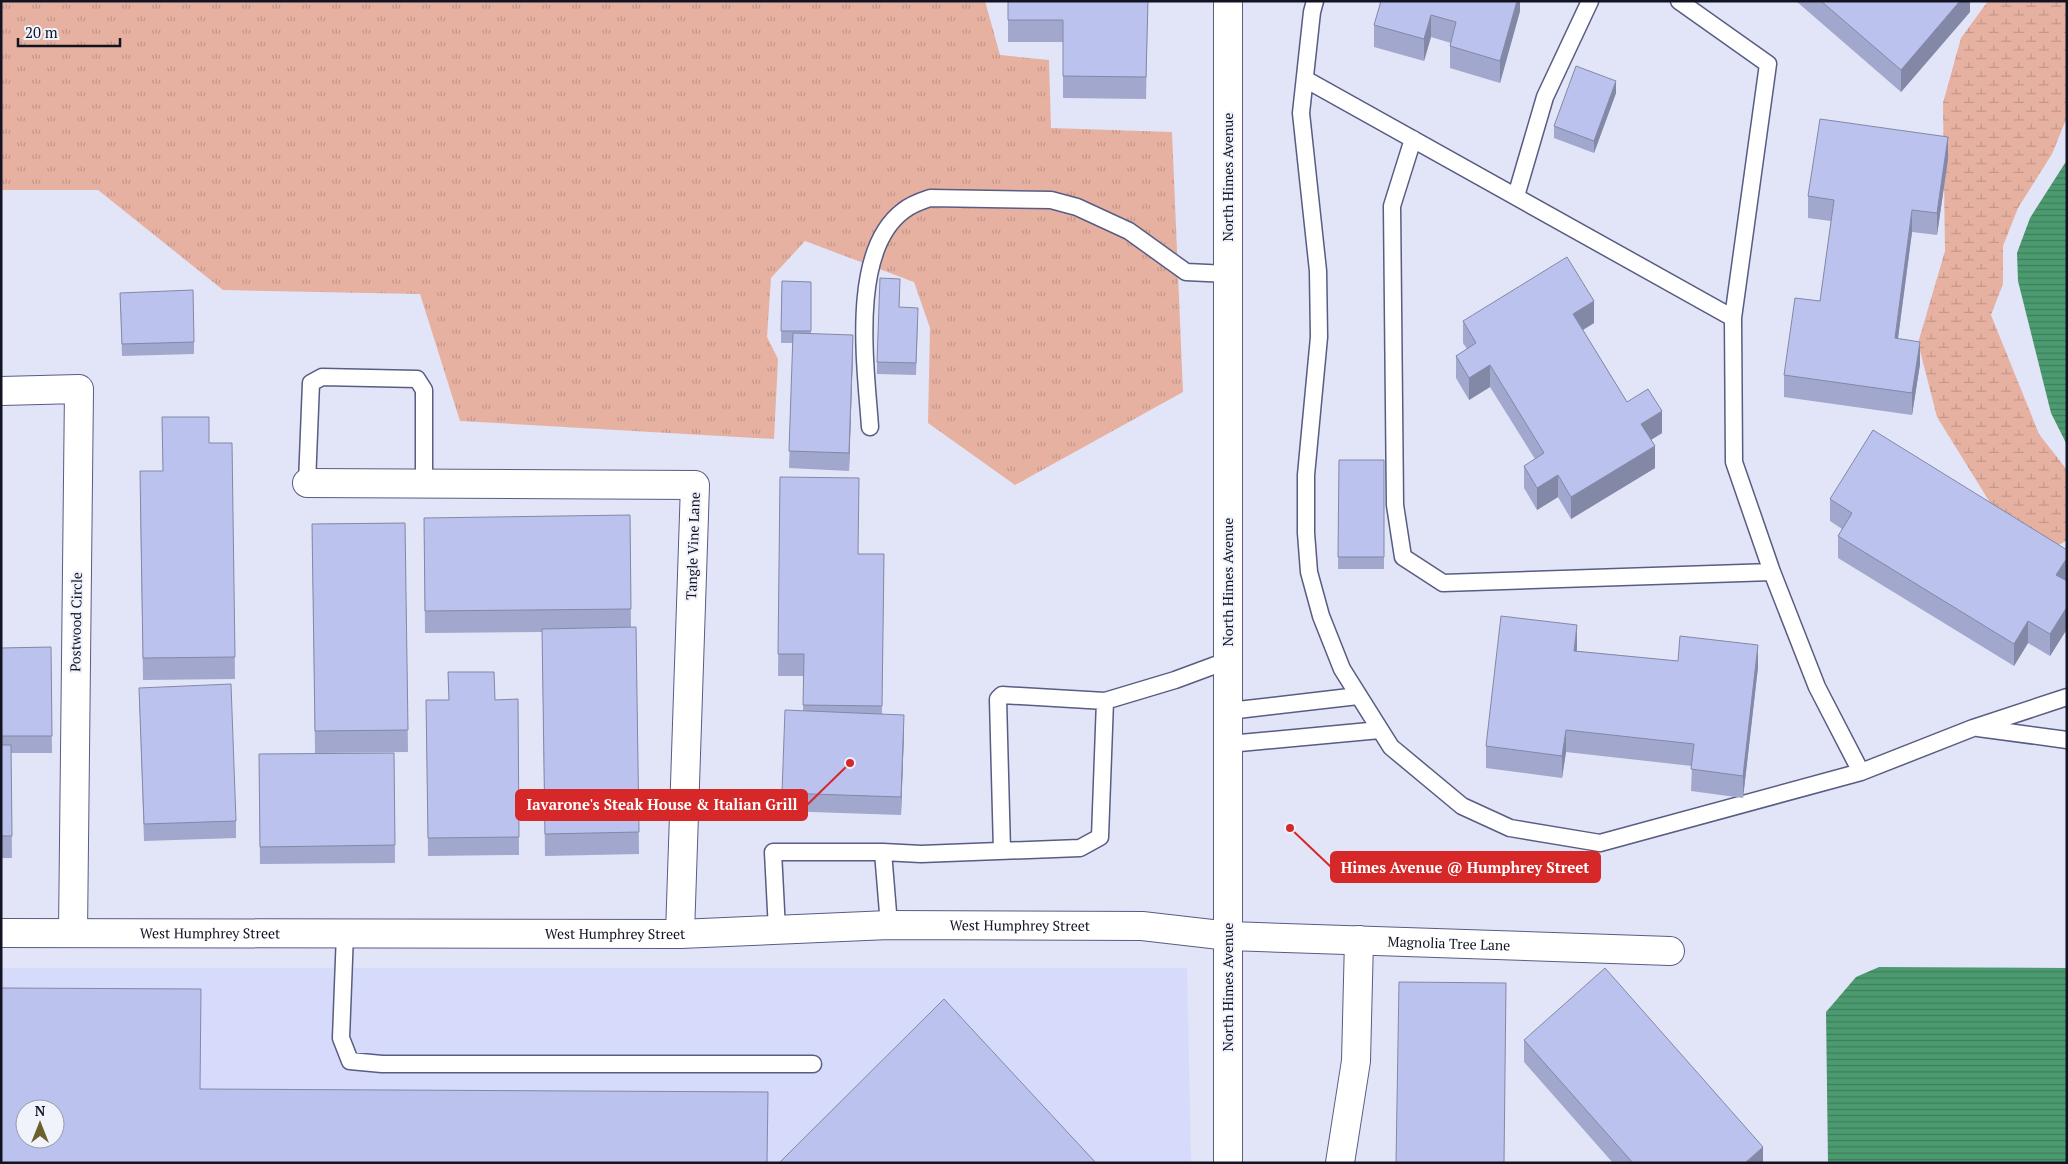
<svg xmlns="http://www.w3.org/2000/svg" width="2068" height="1164" viewBox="0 0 2068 1164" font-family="'PT Serif',serif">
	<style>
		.built { fill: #d6dbfb; fill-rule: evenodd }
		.wetland { fill: url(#wetland-marsh) }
		.park { fill: url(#park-tufts) }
		.water { fill: url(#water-rules) }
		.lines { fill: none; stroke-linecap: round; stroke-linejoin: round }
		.service-casing { stroke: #575d83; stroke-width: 19 }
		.minor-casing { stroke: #575d83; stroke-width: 30 }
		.tertiary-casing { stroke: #575d83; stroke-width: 30 }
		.service { stroke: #fff; stroke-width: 16 }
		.minor { stroke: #fff; stroke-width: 28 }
		.tertiary { stroke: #fff; stroke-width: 28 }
		.wall { fill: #a1a7cd }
		.shaded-wall { fill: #8388a7 }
		.building { fill: #bbc2ee; stroke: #8388a7; fill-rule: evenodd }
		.labels { text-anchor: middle; stroke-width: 4; stroke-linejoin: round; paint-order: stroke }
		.street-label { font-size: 14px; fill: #121424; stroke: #f1f3fc }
		.leader { fill: none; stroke: #d62828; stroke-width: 2 }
		.callout-dot { fill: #d62828; stroke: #f1f3fc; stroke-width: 2 }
		.callout { fill: #d62828; stroke: #d62828; stroke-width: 2 }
		.callout-label { font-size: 15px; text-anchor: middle; font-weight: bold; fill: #fff }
	</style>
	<defs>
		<pattern id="wetland-marsh" width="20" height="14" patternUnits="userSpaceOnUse" patternTransform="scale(1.25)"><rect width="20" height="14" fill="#e6b1a1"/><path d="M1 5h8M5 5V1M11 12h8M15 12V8" fill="none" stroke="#c4978a"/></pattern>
		<pattern id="park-tufts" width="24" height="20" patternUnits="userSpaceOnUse" patternTransform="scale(1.25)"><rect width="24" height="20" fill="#e6b1a1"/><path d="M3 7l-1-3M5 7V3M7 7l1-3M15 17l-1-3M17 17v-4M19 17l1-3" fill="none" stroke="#c4978a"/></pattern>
		<pattern id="water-rules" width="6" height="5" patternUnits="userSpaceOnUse" patternTransform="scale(1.25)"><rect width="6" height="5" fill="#4c9b70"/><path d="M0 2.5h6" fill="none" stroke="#3e7d5c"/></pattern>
	</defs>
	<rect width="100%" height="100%" fill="#e2e5f7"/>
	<path class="built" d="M1,968H1187L1191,1163H1ZM25,1109H55V1139H25Z"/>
	<path class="wetland" d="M1988,1H2067V117L2052,154L2018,208L2003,246V284L1991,315L2039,434L2067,470V540L2059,545L1994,509L1937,417L1918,343L1945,251L1943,103L1961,38Z"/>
	<path class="park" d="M1,1H985L1000,55L1049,60L1051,128L1172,132L1183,392L1015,485L928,423L930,328L914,282L805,241L771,278L767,337L778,359L774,439L460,421L420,294L223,290L98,190H1Z"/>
	<path class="water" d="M2067,160V445L2051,413L2018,281L2017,253L2030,218Z
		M1879,967L2067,968V1163H1828L1826,1012L1856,977Z"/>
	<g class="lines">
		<g class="service-casing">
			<path id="service" d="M1315,1L1312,12L1301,113L1318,271L1319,337L1306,475V533L1309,572L1321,616L1342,669L1391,747L1462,806L1510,828L1600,843L1861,772L1973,728L2067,697
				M1679,1L1768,64L1733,318L1734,462L1772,572L1817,687L1861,772
				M1305,79L1733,318
				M1413,139L1392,206L1395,505L1403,557L1443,583L1772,572
				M1516,196L1545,97L1590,1
				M870,427C866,368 849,252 903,211C910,205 921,201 930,198L1051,200L1077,207L1129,231L1186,272L1228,274
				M307,483L311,383L322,377L417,379L424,390V484
				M1229,711L1358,696
				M1978,728L2067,740
				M1229,744L1380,730
				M1002,851L998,699L1002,695L1105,701
				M889,925L883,852L921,854L1080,848L1100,837L1105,701L1175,680L1229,660
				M777,930L773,852H883
				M345,933L341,1038L350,1061L382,1064H813"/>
		</g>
		<g class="minor-casing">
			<g id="minor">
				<path d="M1,391L79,389L73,933"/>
				<path d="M307,483L695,485L680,934"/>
				<path id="s1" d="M1229,936L1670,951"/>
				<path d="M1340,1163L1356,1061L1359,940"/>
			</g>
		</g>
		<g class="tertiary-casing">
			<g id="tertiary">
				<path id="s2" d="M1,933L680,934L889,925L1142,926L1229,936"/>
				<path d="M1228,1163V1"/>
			</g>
		</g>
		<use href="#service" class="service"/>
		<use href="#minor" class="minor"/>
		<use href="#tertiary" class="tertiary"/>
	</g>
	<path class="wall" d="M1008,1H1148L1146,99L1063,98V42H1008Z
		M1381,1H1520V11L1500,83L1450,68V46L1451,43L1431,37L1424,61L1374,47V25Z
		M1796,1H1970V12L1901,92Z
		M1616,93L1594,153L1554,138V126Z
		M1948,159L1937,235L1912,232L1898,339L1920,364L1912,415L1784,397V375L1820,301L1831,221L1808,218V196Z
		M782,281L811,282V334L853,352L849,471L789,468L793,343H781Z
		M900,291L899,307L918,320L916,375L877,374V362Z
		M120,293L194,342V354L122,356Z
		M1463,321L1594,323L1583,330L1627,402L1662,433L1651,440L1655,468L1571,519L1558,497L1537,510L1524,488V466L1535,459L1490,387L1469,400L1456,378V356L1467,349L1463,343Z
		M162,417L209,443H232L235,679L143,680L140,493L163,471Z
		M1339,460H1384V569H1338Z
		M780,477L858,554H884L882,714L904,732L901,815L782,811V793L803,711L804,676H778Z
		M1830,499L2067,550V629L2050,656L2028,643L2014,666L1838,558V536L1842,529L1830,521Z
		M630,515L631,627H636L639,854L545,856L542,632L425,633L424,540Z
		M405,523L408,752L315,753L312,524Z
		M51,647L52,753H11L12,858H1V648Z
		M1577,647V651L1678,661L1758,667L1743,798L1691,791L1692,766L1566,752L1562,778L1486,768V746Z
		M448,672L495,700L518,699L519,855L428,856L426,700H449Z
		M139,688L236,821V838L144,841Z
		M394,753L395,863L260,864L259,754Z
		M1524,1040L1763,1163H1613L1524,1062Z"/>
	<path class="shaded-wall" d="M1517,1H1520V11L1500,83V61Z
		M1960,1H1970V12L1901,92V70Z
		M1431,15V37L1424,61V39Z
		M1616,81V93L1594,153V141Z
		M1948,137V159L1937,235V213Z
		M1912,210V232L1895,360V338Z
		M1594,301V323L1573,336V314Z
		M853,335V352L849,471V453Z
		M1920,342V364L1912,415V393Z
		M1490,365V387L1469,400V378Z
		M1662,411V433L1641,446V424Z
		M1655,446V468L1571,519V497Z
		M1558,475V497L1537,510V488Z
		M2067,558V580L2056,597V575Z
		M2067,607V629L2050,656V634Z
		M2028,621V643L2014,666V644Z
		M1577,625V647L1574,673V651Z
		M1758,645V667L1743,798V776Z
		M904,715V732L901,815V797Z
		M1566,730V752L1562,778V756Z
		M1763,1147V1163H1745Z"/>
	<path class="building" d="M1008,1H1148L1146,77L1063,76V20H1008Z
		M1381,1H1517L1500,61L1450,46L1456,22L1431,15L1424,39L1374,25Z
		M1821,1H1960L1901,70Z
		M1576,66L1616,81L1594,141L1554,126Z
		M1820,119L1948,137L1937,213L1912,210L1895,338L1920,342L1912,393L1784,375L1795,298L1820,301L1834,200L1808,196Z
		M1567,257L1594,301L1573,314L1627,402L1648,389L1662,411L1641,424L1655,446L1571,497L1558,475L1537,488L1524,466L1544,453L1490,365L1469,378L1456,356L1476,343L1463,321Z
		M880,278L900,279L899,307L918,308L916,363L877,362Z
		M782,281L811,282V331H781Z
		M193,290L194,342L122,344L120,293Z
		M793,333L853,335L849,453L789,451Z
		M162,417H209V443H232L235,657L143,658L140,471H163Z
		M1873,430L2067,550V558L2056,575L2067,581V607L2050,634L2028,621L2014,644L1838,536L1852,513L1830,499Z
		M1339,460H1384V557H1338Z
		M780,477L859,478L858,554H884L882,706L803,705L804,654H778Z
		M630,515L631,609L425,611L424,518Z
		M405,523L408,730L315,731L312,524Z
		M1501,616L1577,625L1574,651L1678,661L1680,636L1758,645L1743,776L1691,769L1694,744L1566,730L1562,756L1486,746Z
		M636,627L639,832L545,834L542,629Z
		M51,647L52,736H1V648Z
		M448,672H494L495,700L518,699L519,837L428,838L426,700H449Z
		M231,684L236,821L144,824L139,688Z
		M785,710L904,715L901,797L782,793Z
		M1,745H11L12,836H1Z
		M394,753L395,845L260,847L259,754Z
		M1605,968L1763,1147L1745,1163H1633L1524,1040Z
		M1399,982L1506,983L1504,1163H1396Z
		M1,988L201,989L200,1089L768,1092L767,1163H1ZM25,1109H55V1139H25Z
		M944,999L1096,1163H779Z"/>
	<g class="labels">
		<g class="street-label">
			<text transform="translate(1228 177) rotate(-90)" y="5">North Himes Avenue</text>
			<text transform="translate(693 546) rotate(-88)" y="5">Tangle Vine Lane</text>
			<text transform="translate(1228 582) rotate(-90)" y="5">North Himes Avenue</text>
			<text transform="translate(76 622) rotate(-89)" y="5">Postwood Circle</text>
			<text dy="5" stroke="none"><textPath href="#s2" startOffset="1019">West Humphrey Street</textPath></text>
			<text dy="5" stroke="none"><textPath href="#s2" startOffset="209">West Humphrey Street</textPath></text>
			<text dy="5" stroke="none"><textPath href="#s2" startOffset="614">West Humphrey Street</textPath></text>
			<text dy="5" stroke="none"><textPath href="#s1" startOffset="220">Magnolia Tree Lane</textPath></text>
			<text transform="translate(1228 987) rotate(-90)" y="5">North Himes Avenue</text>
		</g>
	</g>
	<path class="leader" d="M850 763L807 805M1290 828L1331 867"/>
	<g class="callout-dot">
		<circle cx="850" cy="763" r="5"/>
		<circle cx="1290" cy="828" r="5"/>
	</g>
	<g class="callout">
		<rect x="516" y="790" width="291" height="30" rx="5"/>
		<rect x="1331" y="852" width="269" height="30" rx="5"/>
	</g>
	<g class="callout-label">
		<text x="662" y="810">Iavarone's Steak House &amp; Italian Grill</text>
		<text x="1465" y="873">Himes Avenue @ Humphrey Street</text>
	</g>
	<rect width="2068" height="1164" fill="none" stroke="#121424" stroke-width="5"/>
	<g transform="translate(40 1124)"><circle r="24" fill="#f1f3fc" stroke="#989aa6"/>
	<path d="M0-4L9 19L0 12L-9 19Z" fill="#6b602d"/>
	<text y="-8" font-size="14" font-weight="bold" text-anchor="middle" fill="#121424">N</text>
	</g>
	<path d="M18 38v8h102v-8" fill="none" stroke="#121424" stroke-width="2.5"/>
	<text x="25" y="38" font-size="15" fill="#121424" stroke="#f1f3fc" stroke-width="4" paint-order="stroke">20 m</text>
</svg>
